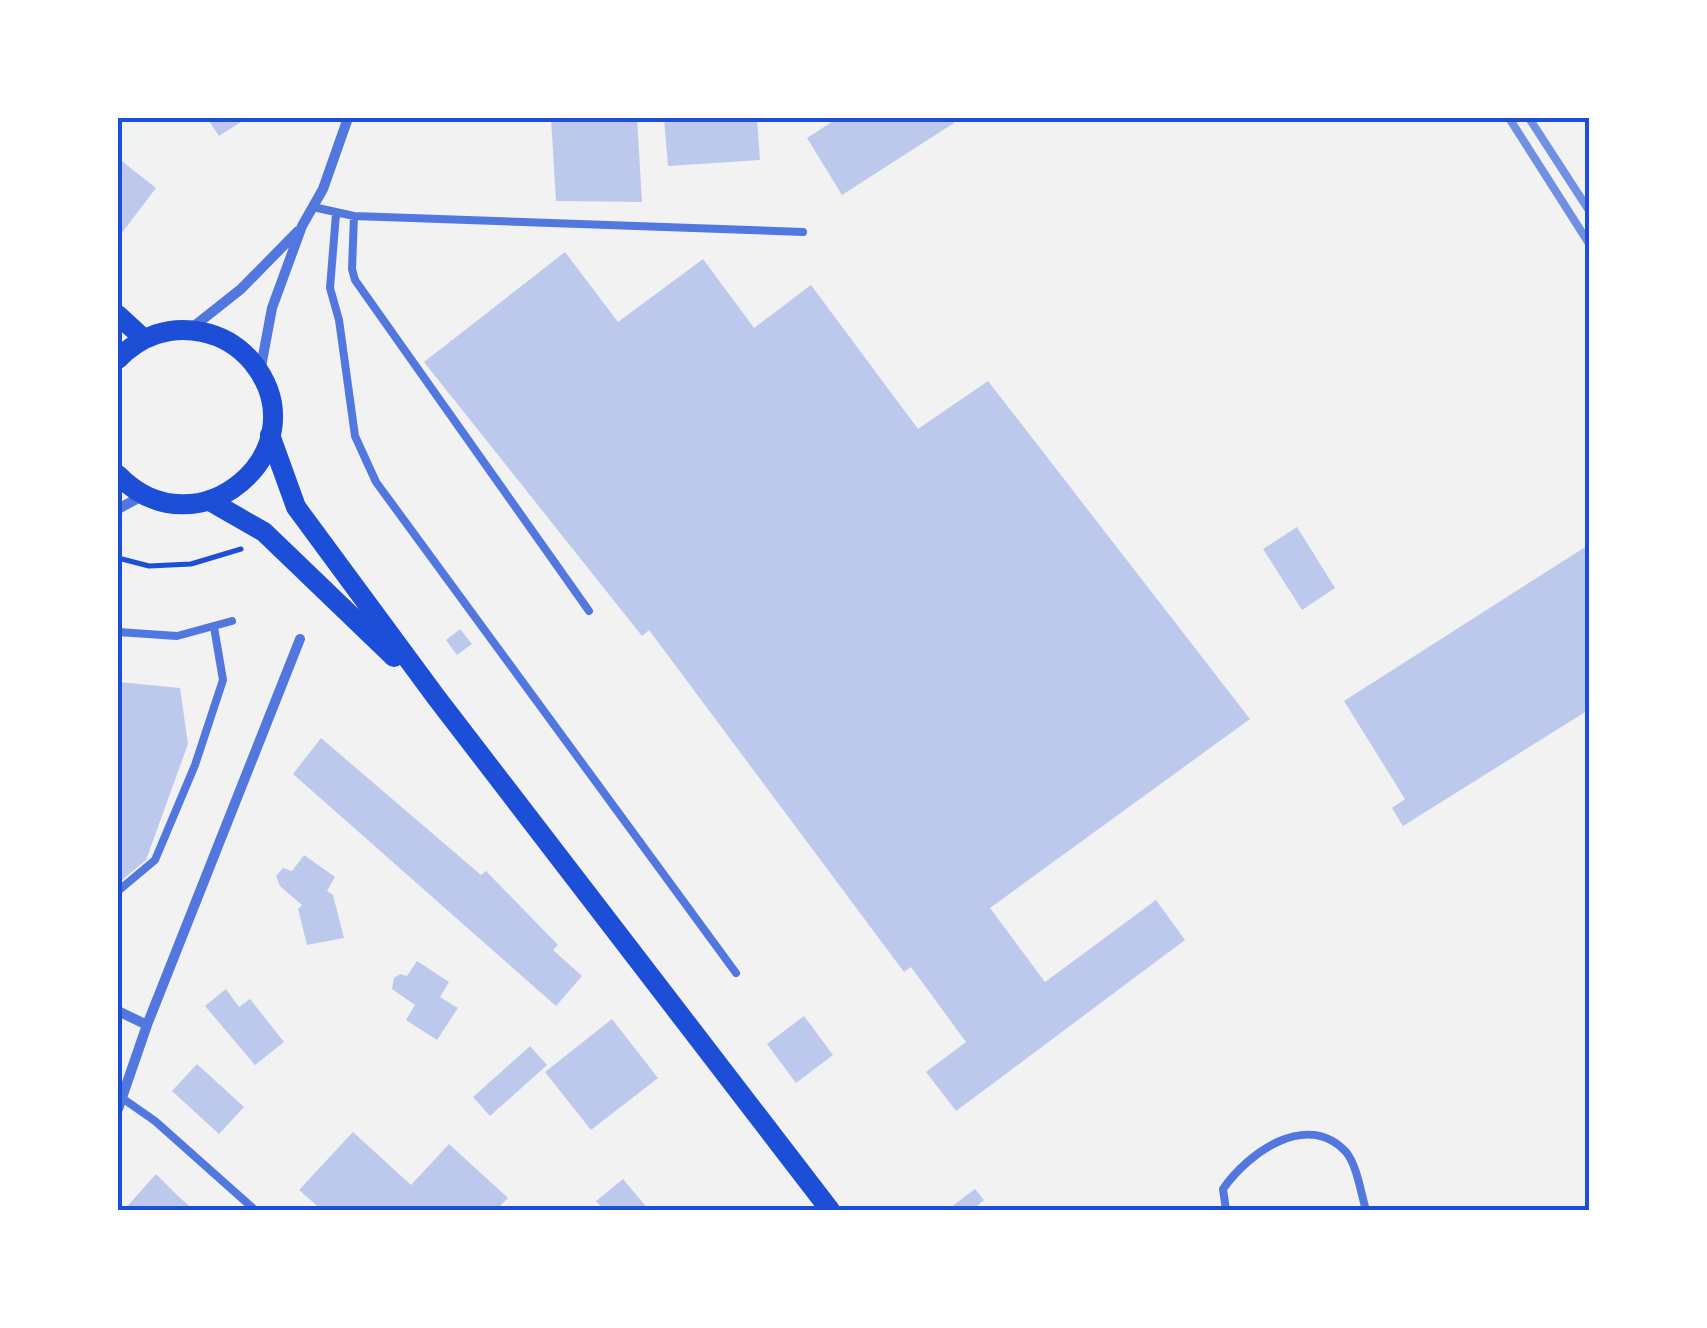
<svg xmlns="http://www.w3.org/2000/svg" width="1707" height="1328" viewBox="0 0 1707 1328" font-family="Lato,sans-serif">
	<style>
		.building { fill: #bdc9ec }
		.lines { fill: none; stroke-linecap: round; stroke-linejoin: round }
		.path { stroke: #1d4ed8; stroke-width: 5 }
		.service { stroke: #5277de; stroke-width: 8 }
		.minor { stroke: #5277de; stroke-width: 10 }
		.secondary { stroke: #1d4ed8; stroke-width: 20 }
		.rail { stroke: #7290e2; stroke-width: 8 }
		.neatline { fill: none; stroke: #1d4ed8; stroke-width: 4 }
	</style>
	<rect width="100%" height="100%" fill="#f2f2f2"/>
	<path class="building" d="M207,118H247L219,136Z
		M551,118H637L642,202L556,201Z
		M664,118H757L760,160L668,166Z
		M838,118H951L954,123L842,195L807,138Z
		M118,158L156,188L118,238Z
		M565,252L618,322L703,259L754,328L811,285L918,429L988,381L1250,719L990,908L1045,982L1156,900L1185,940L956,1111L926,1072L966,1042L911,967L904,972L649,630L642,636L424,362Z
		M1297,527L1335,588L1302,610L1263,549Z
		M1590,544V709L1403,826L1392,808L1405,799L1344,701Z
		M460,629L472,644L457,655L446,640Z
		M118,682L180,688L188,744L146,860L121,881L118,877Z
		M321,738L481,875L486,871L558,945L553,950L582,976L556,1006L293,774Z
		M304,855L335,877L327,891L333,895L344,938L307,945L298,909L302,905L280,886L276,876L283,868L292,871Z
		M417,961L449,982L440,997L458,1008L437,1040L406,1020L415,1005L392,989L394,978L400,974L407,976Z
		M226,989L239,1007L250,999L284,1042L255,1065L205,1006Z
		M804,1016L833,1055L796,1083L767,1044Z
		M612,1019L658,1078L591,1130L545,1072Z
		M530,1046L547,1065L490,1116L473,1097Z
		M197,1064L244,1107L219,1134L172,1091Z
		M353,1132L411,1185L449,1144L508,1198L496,1210H322L299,1190Z
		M156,1174L179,1197L194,1210H124Z
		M623,1179L649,1210H604L596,1201Z
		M975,1189L984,1200L977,1206L971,1210H947Z"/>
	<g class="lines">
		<path class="path" d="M118,558L149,566L191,564L241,549"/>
		<path class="service" d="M313,207L354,216L803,232
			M336,214L330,288L339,320L355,436L376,482L736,973
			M354,216L352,269L355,280L589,611
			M118,632L177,636L232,621
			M118,891L155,860L195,765L223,680L214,627
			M122,1098L155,1121L255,1210
			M1226,1210L1223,1189C1248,1153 1307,1110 1346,1152C1357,1165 1361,1194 1366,1210"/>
		<path class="minor" d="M193,327L241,289L298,231
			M260,372L272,308L302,226L323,189L348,118
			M118,509L144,495
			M118,1011L147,1025
			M118,1109L147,1025L300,639"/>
		<path class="secondary" d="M118,315L144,339
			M118,359C140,336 170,325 202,332C222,336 240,347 253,363C322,450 197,557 118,475
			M270,435L296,507L436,697L830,1210
			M210,501L264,532L394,657"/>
		<path class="rail" d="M1509,118L1590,245
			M1529,118L1590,212"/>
	</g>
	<rect width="1707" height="1328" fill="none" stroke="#ffffff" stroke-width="240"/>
	<rect x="120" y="120" width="1467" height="1088" class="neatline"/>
</svg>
